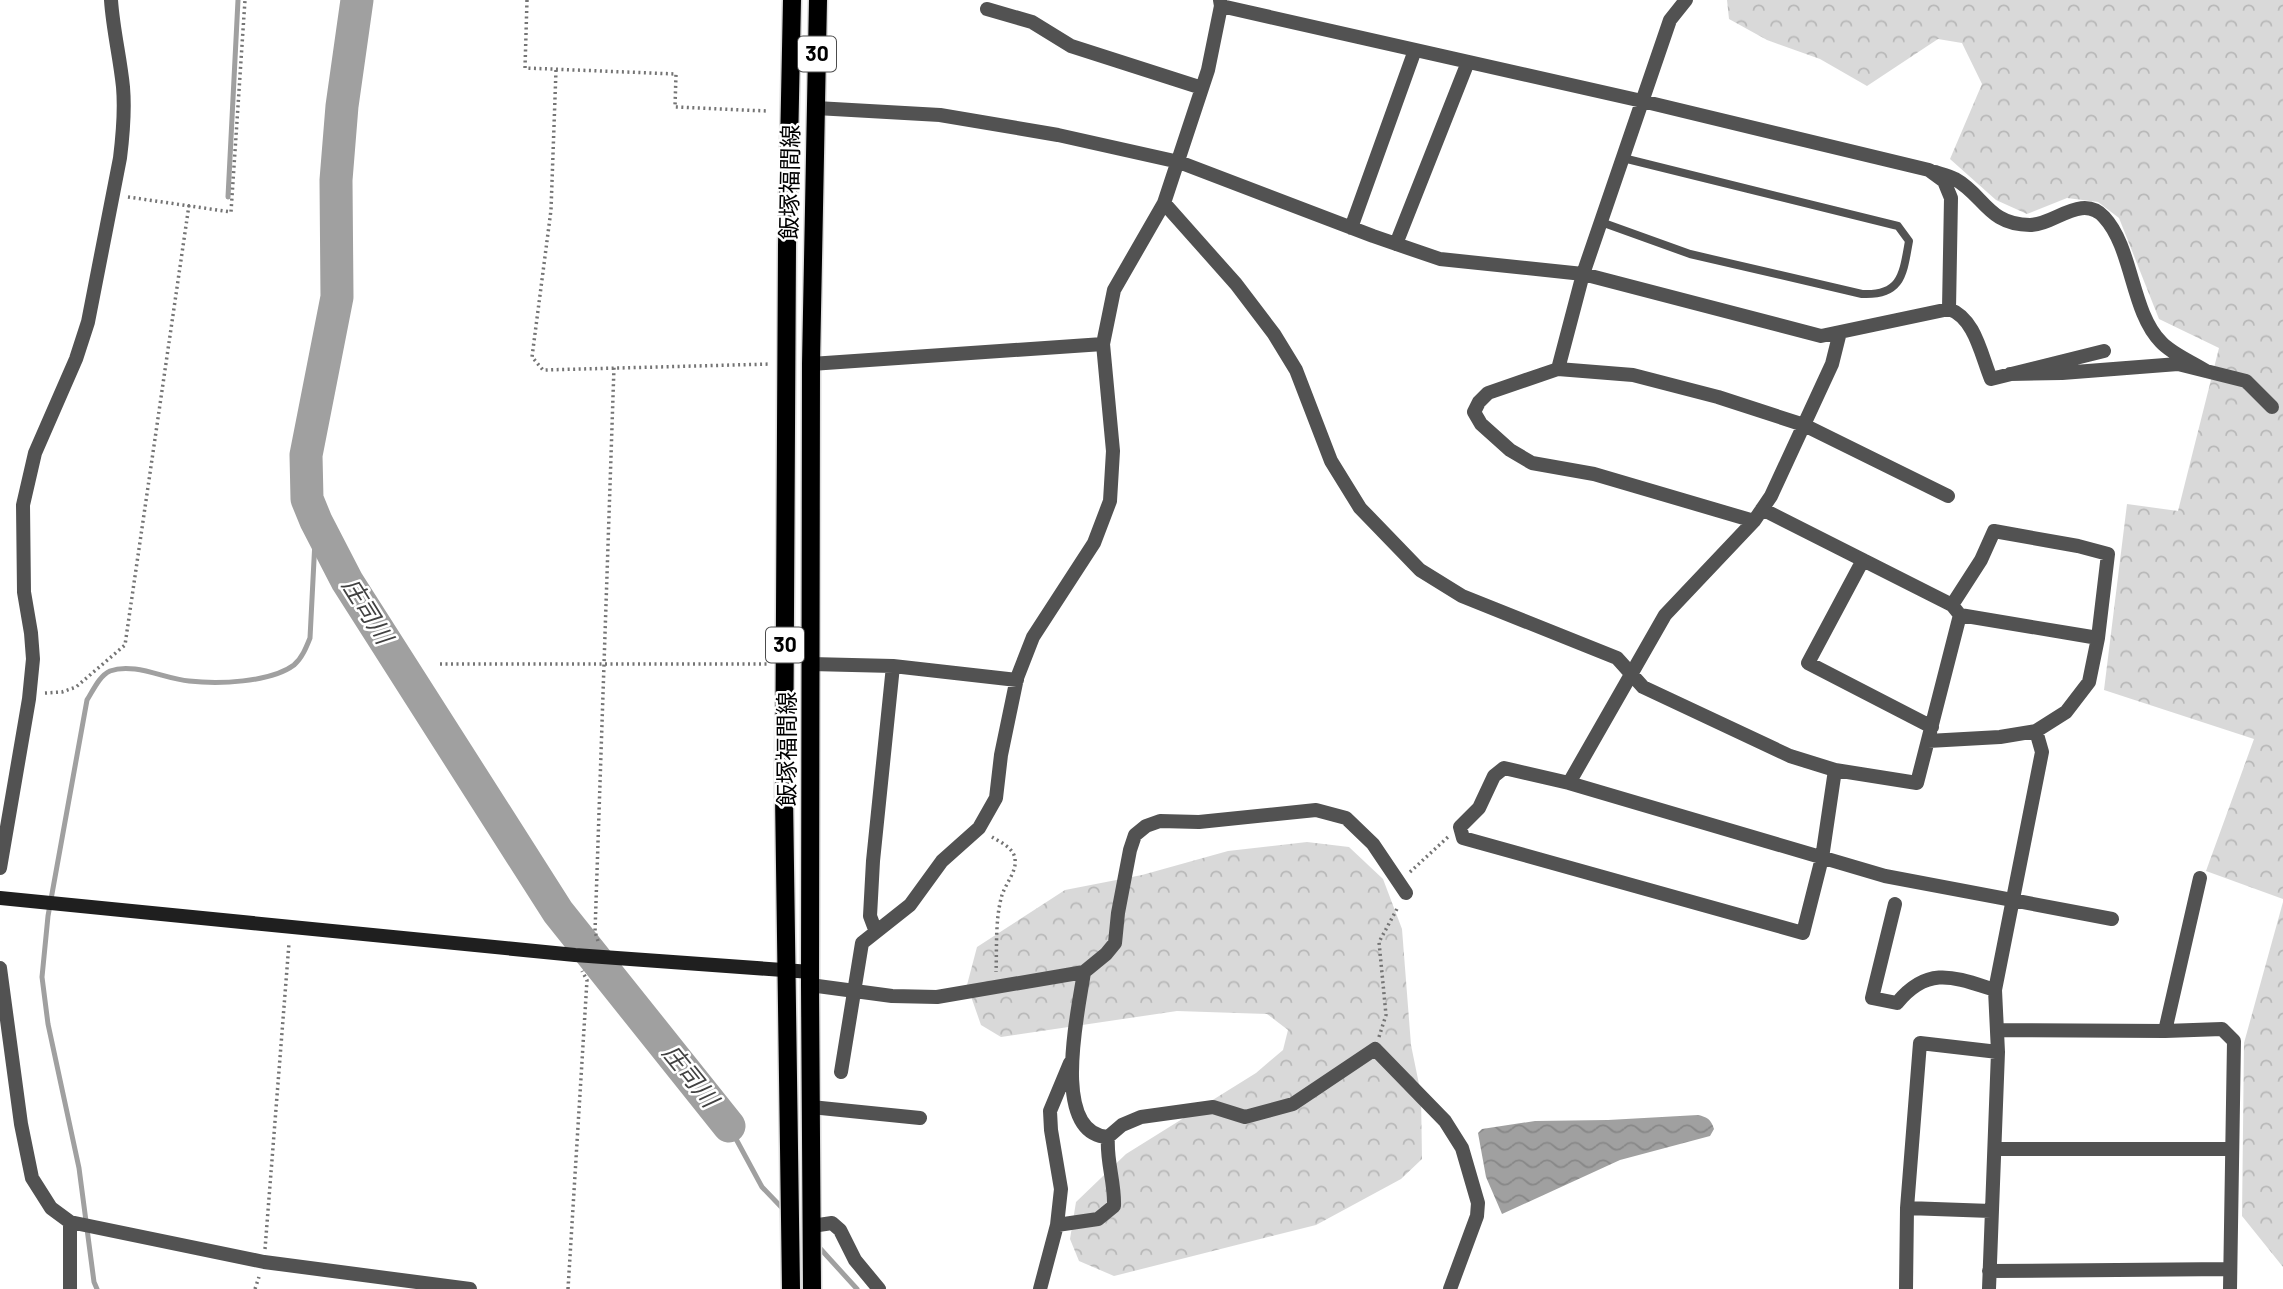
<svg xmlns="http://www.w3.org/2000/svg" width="2283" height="1289" viewBox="0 0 2283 1289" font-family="Barlow,'Noto Sans JP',sans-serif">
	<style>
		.forest { fill: url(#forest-crowns) }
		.water { fill: url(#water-waves) }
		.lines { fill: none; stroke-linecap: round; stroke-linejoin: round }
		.stream { stroke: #a0a0a0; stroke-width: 5 }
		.river { stroke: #a0a0a0; stroke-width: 33 }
		.primary-casing { stroke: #dbdbdb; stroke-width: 21 }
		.path { stroke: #747474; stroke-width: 3.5; stroke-dasharray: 2 3.5; stroke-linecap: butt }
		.lane { stroke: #525252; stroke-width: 8 }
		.street { stroke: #525252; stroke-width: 14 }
		.secondary { stroke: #1f1f1f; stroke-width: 14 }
		.primary { stroke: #000; stroke-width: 18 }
		.labels { text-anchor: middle; stroke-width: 5; stroke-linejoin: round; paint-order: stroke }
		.shield { fill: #fff; stroke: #4c4c4c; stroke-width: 2 }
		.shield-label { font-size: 21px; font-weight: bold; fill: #000 }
		.street-label { font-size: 23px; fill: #000; stroke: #fff }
		.water-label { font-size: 24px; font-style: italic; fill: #414141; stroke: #fff }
	</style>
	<defs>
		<pattern id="forest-crowns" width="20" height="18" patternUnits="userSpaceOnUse" patternTransform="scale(1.75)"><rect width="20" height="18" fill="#d9d9d9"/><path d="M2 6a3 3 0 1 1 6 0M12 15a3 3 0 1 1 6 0" fill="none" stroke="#b8b8b8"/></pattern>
		<pattern id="water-waves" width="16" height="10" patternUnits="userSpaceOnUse" patternTransform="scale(1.75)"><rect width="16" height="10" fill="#a0a0a0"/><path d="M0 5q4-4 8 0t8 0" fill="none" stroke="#888"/></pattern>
	</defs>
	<rect width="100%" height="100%" fill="#fff"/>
	<path class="forest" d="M1727,0H2283V899L2206,871L2254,739L2104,690L2127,504L2178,511L2219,348L2159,319L2119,218L2098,202L2067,198L2027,214L1996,200L1950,159L1982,84L1962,43L1938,39L1867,86L1820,59L1767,40L1729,19Z
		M1307,842L1349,847L1383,879L1402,929L1411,1045L1421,1094L1422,1159L1401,1179L1316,1225L1114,1276L1079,1261L1070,1239L1076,1202L1126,1154L1256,1073L1283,1050L1288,1030L1267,1014L1177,1011L1001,1037L981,1025L967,985L977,947L1065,890L1142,875L1228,851Z
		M2283,902V1267L2242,1216L2244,1043Z"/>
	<path class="water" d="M1698,1115C1707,1117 1711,1119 1714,1129L1710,1136L1620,1160L1502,1214L1486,1177L1478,1133L1482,1129L1535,1121L1608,1120Z"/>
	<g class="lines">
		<path class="stream" d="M228,197L238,0
			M729,1126L762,1187L786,1212
			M817,1245L857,1289
			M97,1289L94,1282L79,1168L48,1024L42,977L48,916L87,700C93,691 99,676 110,671C134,662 165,679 189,681C217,684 270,683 294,665C302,658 306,648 310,638L316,521"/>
		<path class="river" d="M357,0L342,106L336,180L337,297L306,455L307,499L316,521L347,581L558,912L729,1126"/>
		<g class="primary-casing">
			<path id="primary" d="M791,1289L784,795L787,245L792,0
				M812,1289L810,985L811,364L818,0"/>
		</g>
		<path class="path" d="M527,0L525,68L676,74L675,107L767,111
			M556,70L551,210L532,357L543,370L771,364
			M128,197L231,212L245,0
			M440,664H769
			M45,693L62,692L76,687L125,645L189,205
			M992,837C1000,842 1014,848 1015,859C1017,871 1006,883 1002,895C995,919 997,947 996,972
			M1410,872L1448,837
			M598,941L595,932L614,367
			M1379,1037L1386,1015L1379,942L1398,907
			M265,1249L289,943
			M255,1289L259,1277
			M568,1289L587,980L582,971"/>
		<path class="lane" d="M1601,222L1690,254L1862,294C1902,296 1903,274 1909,241L1898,226L1623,158"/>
		<path class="street" d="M1686,0L1670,20L1583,274L1558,369L1488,393L1479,402L1474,412L1481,424L1510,450L1532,463L1594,474L1754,521
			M1221,6L1642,101L1929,170L1944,181L1951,198L1949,309L1840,332
			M987,9L1032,22L1071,46L1202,88
			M816,108L940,115L1058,135L1179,162L1373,236L1440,259L1583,274L1821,336L1840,332L1832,364L1771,496L1754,521L1665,615L1569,783
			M1935,172C1941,174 1949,176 1955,179C1984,195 1988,225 2030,225C2054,225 2082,193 2104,217C2133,248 2131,312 2161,342C2172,354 2192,362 2206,371
			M1164,203L1236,284L1274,334L1296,370L1331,461L1360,508L1420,570L1462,596L1617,658L1643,687L1790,756L1835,770L1917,783L1960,615
			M1351,228L1415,50
			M1396,244L1468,62
			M1949,309C1975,318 1981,355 1991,379L2104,351
			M811,364L1103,344
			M1558,369L1633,375L1718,397L1804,425L1948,496
			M2010,374L2062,373L2178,364L2246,381L2272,407
			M1762,509L1952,605L1960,615L2098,638
			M1863,560L1808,663L1932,727
			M811,664L893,666L1017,680
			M1928,741L2000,737L2036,731L2066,712L2089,682L2098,638L2108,554L2078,546L1994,531L1981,560L1952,605
			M1835,770L1822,858L1803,933L1463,838L1460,827L1479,808L1494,776L1504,768L1569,783L1885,876L2112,919
			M0,868L29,699L33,659L31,633L24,592L23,505L35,453L76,359L88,322L120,158C123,134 125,110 123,87C120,57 113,30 111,0
			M1895,904L1872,998L1897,1003C1928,965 1954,977 1995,990
			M876,932L870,916L873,861L893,666
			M0,968L21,1124L32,1178L51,1208L70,1222L264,1262L470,1289
			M1084,972C1079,1008 1049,1134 1108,1137
			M810,985L892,996L937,997L1084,972L1106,954L1115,943L1118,913L1130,850L1135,835L1146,826L1160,821L1199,822L1316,810L1346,818L1373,844L1406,893
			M1998,1030L2165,1031L2222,1029L2234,1041L2230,1289
			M2165,1031L2200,878
			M841,1072L862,943L910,905L942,861L979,828L996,798L1001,755L1017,678L1033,637L1094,543L1110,501L1113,451L1103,344L1114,290L1164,203L1208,70L1221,6L1220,0
			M811,1107L920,1118
			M1996,1149H2232
			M1907,1208L1991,1211
			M70,1222V1289
			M1057,1225L1061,1189L1051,1130L1050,1111L1070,1063
			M812,1226L832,1223L840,1230L855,1260L879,1289
			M1989,1271L2230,1269
			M1040,1289L1057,1225L1098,1219L1114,1206C1115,1182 1106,1161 1108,1137L1122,1125L1141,1117L1213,1107L1245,1117L1293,1104L1375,1049L1445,1121L1462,1148L1478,1203L1477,1216L1450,1289
			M1906,1289L1907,1208L1920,1043L1998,1052
			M1989,1289L1998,1052L1995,990L2042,752L2036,731"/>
		<path class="secondary" d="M0,898L575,955L811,972"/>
		<use href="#primary" class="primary"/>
	</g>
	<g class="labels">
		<g class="shield">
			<rect x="798" y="36.5" width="38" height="35" rx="5"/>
			<rect x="766" y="627.5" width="38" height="35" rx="5"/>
		</g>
		<g class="shield-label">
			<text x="817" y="61">30</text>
			<text x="785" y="652">30</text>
		</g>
		<g class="street-label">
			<text transform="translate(790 182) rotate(-89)" y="8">飯塚福間線</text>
			<text transform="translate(787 749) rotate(-90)" y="8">飯塚福間線</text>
		</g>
		<g class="water-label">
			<text transform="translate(367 611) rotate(58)" y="8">庄司川</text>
			<text transform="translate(690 1076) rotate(51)" y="8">庄司川</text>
		</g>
	</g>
</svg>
